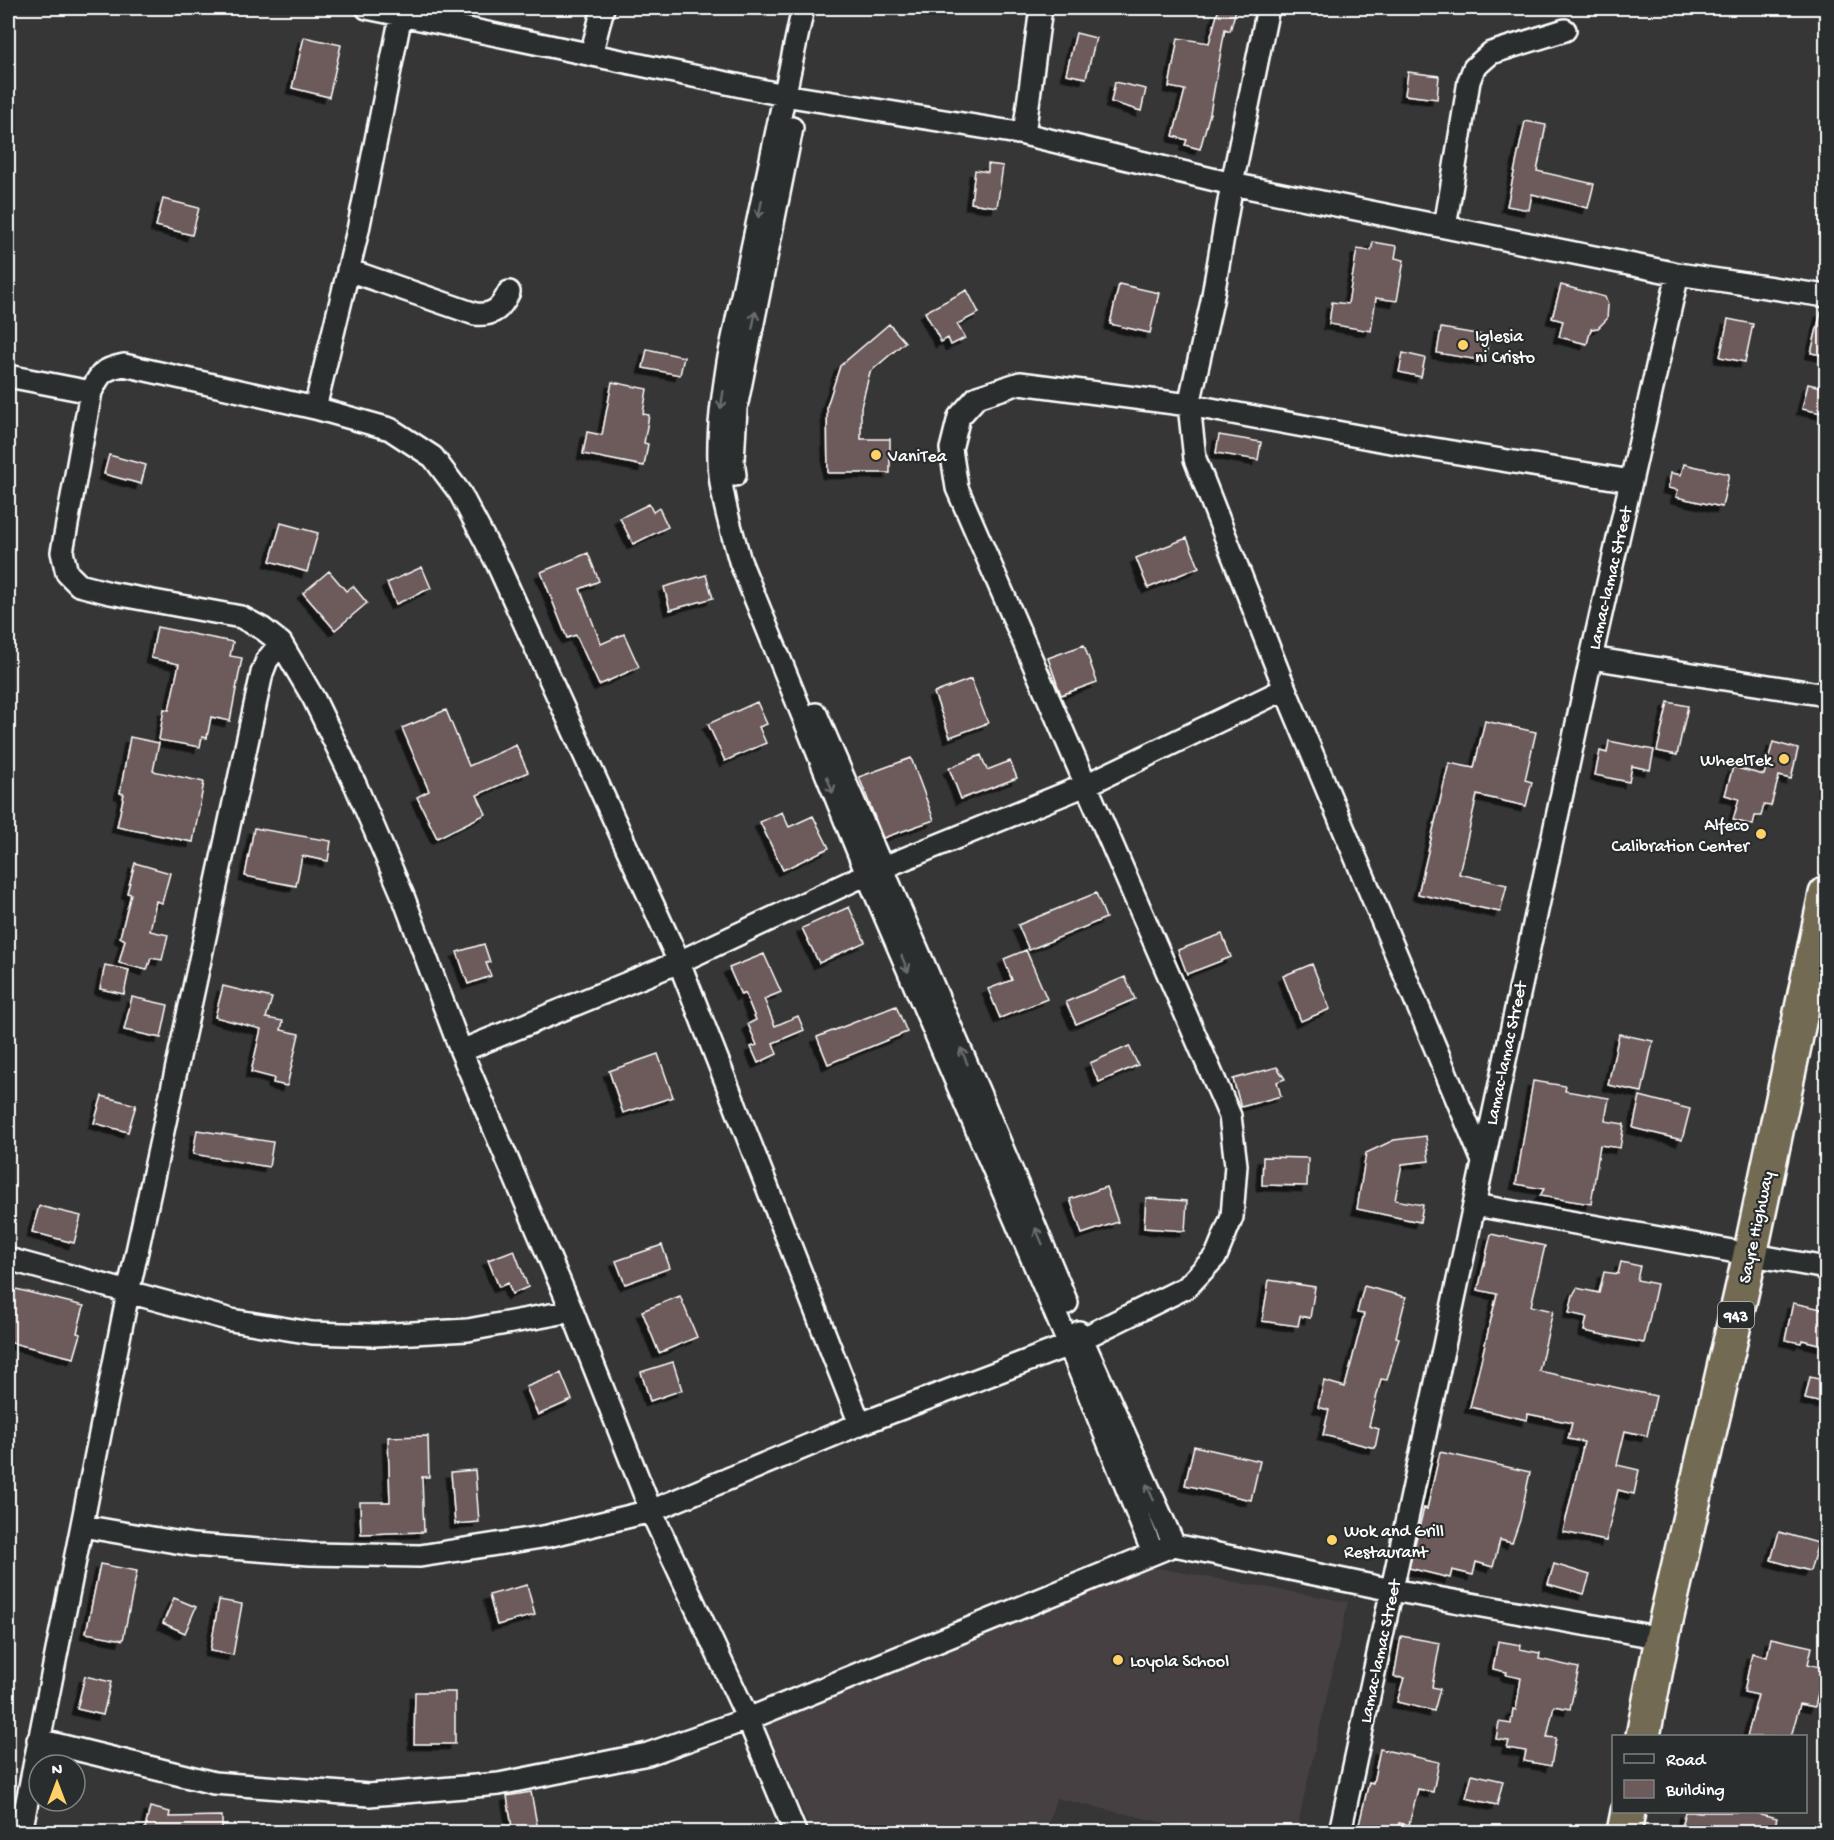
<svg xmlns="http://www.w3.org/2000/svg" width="1834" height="1840" viewBox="0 0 1834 1840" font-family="'Gochi Hand',sans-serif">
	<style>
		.built { fill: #474142 }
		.building { fill: #6d5a5a; stroke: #fff; stroke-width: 1.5; filter: url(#shadow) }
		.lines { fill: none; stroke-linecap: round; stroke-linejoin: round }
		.minor-casing { stroke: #fff; stroke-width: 26 }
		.trunk-casing { stroke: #fff; stroke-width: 38 }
		.minor { stroke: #2a2d2e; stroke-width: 21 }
		.trunk { stroke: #736b52; stroke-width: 33 }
		.oneway { stroke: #6a6c6d }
		.poi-dot { fill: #ffd166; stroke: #2a2d2e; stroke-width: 2 }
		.labels { text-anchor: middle; stroke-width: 4.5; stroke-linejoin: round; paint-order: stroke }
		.shield { fill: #2a2d2e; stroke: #bfc0c0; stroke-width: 1.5 }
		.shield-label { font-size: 16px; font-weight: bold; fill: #fff }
		.poi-label { font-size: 18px; fill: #fff; stroke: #2a2d2e; text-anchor: start }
		.street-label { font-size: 18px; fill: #fff; stroke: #2a2d2e }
	</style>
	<defs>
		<filter id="shadow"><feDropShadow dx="-5.5" dy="5.5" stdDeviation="0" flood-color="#0009"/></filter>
	</defs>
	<rect width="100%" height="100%" fill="#373637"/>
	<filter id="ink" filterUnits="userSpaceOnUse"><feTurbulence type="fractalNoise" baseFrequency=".0167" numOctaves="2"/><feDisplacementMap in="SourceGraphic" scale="12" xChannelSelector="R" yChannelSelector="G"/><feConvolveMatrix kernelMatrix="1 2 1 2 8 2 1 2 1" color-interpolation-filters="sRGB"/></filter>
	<g filter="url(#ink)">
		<path class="built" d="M1134,1564L1348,1602L1296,1832H1205L1056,1798L1046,1832H816L811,1831L762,1718Z"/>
		<path class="building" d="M1219,8L1236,10L1230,31L1225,29L1210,113L1200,149L1185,145L1187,140L1173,136L1185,90L1169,87L1178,38L1209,43Z
			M1076,33L1096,38L1086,78L1066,74Z
			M304,37L341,45L329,97L292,88Z
			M1408,72L1439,76L1437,99L1405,95Z
			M1115,82L1146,89L1141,111L1111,102Z
			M1525,121L1546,125L1537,171L1594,184L1588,208L1532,194L1529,210L1507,206Z
			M988,164L1003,166L997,207L971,203L975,170L988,172Z
			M163,199L199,208L192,235L156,226Z
			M1373,242L1397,246L1395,258L1404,260L1397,301L1376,298L1371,331L1329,324L1332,302L1348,304L1357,249L1371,251Z
			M1119,284L1159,293L1150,333L1110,324Z
			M1561,285L1605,297L1608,305L1607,319L1598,328L1591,329L1587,344L1559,337L1563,321L1552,318Z
			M967,290L979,313L957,324L965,338L951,345L948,338L941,342L925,312Z
			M1821,312H1827V356L1811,353Z
			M1728,319L1753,324L1745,362L1720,357Z
			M889,324L905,342L870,372L861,407V439H890V473H828L827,406L840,366Z
			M1441,328L1489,336L1485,361L1437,353Z
			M647,349L684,357L680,375L643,368Z
			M1403,353L1425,358L1421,377L1399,372Z
			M612,382L647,389L643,414L649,415L644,443L648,444L644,466L583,454L587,432L602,435Z
			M1808,384L1827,388V414L1802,409Z
			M1219,435L1261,442L1258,460L1216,453Z
			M109,455L146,465L141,484L104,474Z
			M1684,464L1729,474L1722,507L1676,497L1678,490L1668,488L1671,473L1681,475Z
			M649,504L653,512L659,508L668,527L633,544L620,518Z
			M281,523L318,533L307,572L270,561Z
			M1187,538L1199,567L1148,588L1136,558Z
			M588,553L599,581L580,589L601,644L624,634L639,667L599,685L576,635L567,638L541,572Z
			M422,567L431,588L396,604L387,583Z
			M329,571L346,591L353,586L367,603L335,630L303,593Z
			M706,575L713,598L670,610L664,587Z
			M157,627L233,642L230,656L242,658L230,721L211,717L207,738L202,737L200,747L159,740L164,709L169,710L179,664L151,658Z
			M1084,645L1097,682L1061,695L1048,658Z
			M971,679L988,723L950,737L934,693Z
			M757,702L767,724L759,727L766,743L725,761L708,724Z
			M1668,702L1688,706L1677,755L1657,751Z
			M446,710L469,766L516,745L528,772L477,795L486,814L437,838L417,797L429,791L402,728Z
			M1485,721L1536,732L1525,780L1532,782L1526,806L1477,795L1459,874L1507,885L1500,912L1418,894L1449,763L1474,768Z
			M130,737L159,743L153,771L204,782L193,842L117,827L124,794L120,793Z
			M1609,741L1654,750L1650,770L1632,766L1629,782L1595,775L1600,751L1607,753Z
			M1773,742L1798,749L1791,779L1779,776L1771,806L1764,805L1761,816H1755L1753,825L1733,820L1739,799L1725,795L1733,767L1764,775Z
			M981,755L987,770L1010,761L1017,778L961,799L949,768Z
			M911,758L934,820L883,838L859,777Z
			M782,812L789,827L813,816L829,848L783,870L760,822Z
			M254,828L331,841L328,861L302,856L296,886L245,876Z
			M135,863L170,873L162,903L156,901L150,931L168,935L162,960L151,958L147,970L119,963L125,940L120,937L131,894L127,893Z
			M1096,893L1106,918L1029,950L1018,925Z
			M849,907L865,942L819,963L802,928Z
			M1222,934L1231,957L1187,974L1178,950Z
			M484,944L490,962L486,963L491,976L468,984L457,952Z
			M1026,950L1047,999L1000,1018L988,989L1012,980L1004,959Z
			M764,954L781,992L764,999L775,1026L798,1016L804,1030L773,1043L777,1054L758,1063L751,1047L757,1045L748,1024L756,1020L745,993L741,995L729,968Z
			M1312,964L1330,1009L1301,1021L1283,976Z
			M105,965L129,970L124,994L100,989Z
			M1125,977L1135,999L1076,1024L1066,1002Z
			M223,986L272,998L266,1018L283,1021L281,1030L299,1034L287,1086L273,1083L274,1078L251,1072L261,1029L215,1017Z
			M132,997L168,1005L161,1038L124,1030Z
			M896,1006L907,1032L828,1064L817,1037Z
			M1619,1034L1653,1041L1642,1092L1608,1085Z
			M1129,1046L1138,1065L1099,1082L1090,1063Z
			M658,1054L673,1097L623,1113L609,1071Z
			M1277,1067L1285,1079L1277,1082L1281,1096L1241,1107L1233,1079Z
			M1533,1081L1566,1086L1565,1091L1609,1098L1605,1121L1624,1124L1620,1148L1600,1145L1591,1204L1540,1196L1544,1189L1516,1184Z
			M102,1096L136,1105L128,1132L94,1123Z
			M1640,1096L1690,1109L1682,1140L1633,1128Z
			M197,1130L273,1142L269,1167L193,1154Z
			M1426,1136L1429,1161L1402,1164L1395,1200L1423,1205L1420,1222L1357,1209L1366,1153L1394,1140Z
			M1263,1157L1308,1158L1307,1186L1262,1185Z
			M1106,1187L1118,1222L1082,1234L1070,1199Z
			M1146,1198L1187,1201L1185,1231L1144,1228Z
			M39,1206L81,1216L74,1243L32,1232Z
			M1491,1234L1545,1246L1531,1306L1553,1311L1539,1371L1656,1396L1647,1436L1625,1431L1617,1465L1639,1470L1634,1494L1618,1490L1606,1541L1563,1532L1584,1442L1568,1439L1572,1423L1528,1414L1527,1420L1470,1407L1497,1294L1478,1290Z
			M662,1245L670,1268L625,1284L616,1261Z
			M514,1250L528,1287L512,1294L508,1283L499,1287L488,1260Z
			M1621,1262L1640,1266L1637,1280L1657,1284L1644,1343L1584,1331L1587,1317L1569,1313L1573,1295L1577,1288L1599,1293L1604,1272L1618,1274Z
			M1269,1280L1315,1287L1310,1318L1300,1316L1298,1326L1262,1321Z
			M1364,1286L1406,1297L1396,1337L1399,1338L1387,1380L1381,1379L1369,1426L1379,1429L1375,1448L1323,1435L1329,1410L1318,1407L1324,1381L1345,1387L1364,1314L1357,1313Z
			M12,1288L84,1306L77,1333L81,1334L74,1358L8,1342V1325L11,1311L8,1308Z
			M680,1296L697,1337L659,1353L642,1311Z
			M1793,1303L1827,1310V1346L1802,1340L1801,1343L1785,1340Z
			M673,1362L682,1390L650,1401L641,1372Z
			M561,1373L572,1400L538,1415L526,1387Z
			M1810,1377L1827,1381V1404L1805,1399Z
			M428,1436L429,1477H422L424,1532L361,1534L360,1502H390L388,1437Z
			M1194,1446L1260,1461L1251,1500L1185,1485Z
			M1440,1452L1530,1472L1520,1520L1512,1543L1500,1540L1493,1567L1476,1562L1473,1575L1452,1570L1450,1578L1409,1568L1424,1508L1427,1509Z
			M475,1470L479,1522L455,1524L451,1472Z
			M1779,1532L1818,1543L1810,1571L1771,1560Z
			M100,1564L137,1571L123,1640L86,1633Z
			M1554,1564L1590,1575L1584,1594L1548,1584Z
			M527,1585L535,1615L497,1625L489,1595Z
			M174,1598L196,1607L185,1633L163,1623Z
			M219,1600L242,1604L233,1655L210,1651Z
			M1401,1636L1440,1643L1432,1687L1440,1689L1434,1711L1397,1702L1404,1678L1394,1677Z
			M1771,1638L1812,1647L1808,1664L1824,1668L1815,1707L1800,1704L1791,1737H1747L1758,1695L1744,1692L1752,1653L1767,1657Z
			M1498,1641L1521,1645L1520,1649L1540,1653L1539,1659L1579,1668L1570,1709L1554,1706L1547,1737L1556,1738L1551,1766L1524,1761L1526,1751L1507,1748L1509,1741L1496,1739L1499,1722L1511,1724L1513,1709L1516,1710L1521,1678L1506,1675L1507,1672L1493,1669Z
			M85,1676L111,1682L103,1715L77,1709Z
			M415,1692H455V1744H414Z
			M1380,1749L1439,1762L1433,1792L1418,1789L1409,1825L1399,1823L1397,1833H1357L1369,1782L1373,1783Z
			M1472,1774L1503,1781L1497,1805L1466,1798Z
			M531,1792L538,1830L513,1833L507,1796Z
			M150,1807L170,1812L169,1817L222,1816V1833H144Z
			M1685,1812H1752L1777,1818L1773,1833H1679Z"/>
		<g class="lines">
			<g class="minor-casing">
				<path id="minor" d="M367,8L401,15L403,8
					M803,8L728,362C723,395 718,427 719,460C720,494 731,528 740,561L867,874L1069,1345L1153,1553
					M1268,8L1232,184L1212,301L1189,405L1195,459L1285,689L1482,1159
					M591,55L603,8
					M1024,134L1041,8
					M1445,227L1469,81L1474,68L1491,53L1565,30
					M348,270L475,314C494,316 501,308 509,292
					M8,376L91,392
					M315,408L358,230L401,15L784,95L1024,134L1232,184L1678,274L1826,296
					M735,475L733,461L736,408L792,128
					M281,643L263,629L241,617L110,593L79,585L67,573L62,552L91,392C100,373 103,369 124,365L315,408L390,429L433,457L460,493L497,563L679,962L860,1424
					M1591,658L1826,695
					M816,714L980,1095L1067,1303
					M461,1051L679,962L867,874L1086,785L1285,689
					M1475,1205L1826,1268
					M8,1259L231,1320L312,1333L375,1335L468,1330L572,1311
					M1079,1332L1174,1545
					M82,1526L193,1545L310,1554L420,1556L548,1536L651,1511L860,1424L1069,1345L1187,1287L1216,1256L1232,1217L1236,1165L1230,1116L957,488L951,449L959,417L977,397L1020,383L1189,405L1385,441L1631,481
					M38,1740L214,1783L369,1795L499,1784L648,1754L748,1719L1174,1545L1392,1590L1662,1638
					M21,1832L128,1293L262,673L267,660L281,643L314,699L355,784L403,896L461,1051L572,1311L651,1511L748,1719L795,1832
					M1340,1832L1591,658L1678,274"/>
			</g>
			<g class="trunk-casing">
				<path id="trunk" d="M1643,1736L1662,1638L1750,1255L1826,894
					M1624,1832L1628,1812"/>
			</g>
			<use href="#minor" class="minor"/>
			<use href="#trunk" class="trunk"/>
		</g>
		<defs><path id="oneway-shaft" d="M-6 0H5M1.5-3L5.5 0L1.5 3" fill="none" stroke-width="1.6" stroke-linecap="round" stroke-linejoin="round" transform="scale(1.5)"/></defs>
		<g class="oneway">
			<use href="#oneway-shaft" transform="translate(760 209) rotate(102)"/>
			<use href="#oneway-shaft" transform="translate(754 320) rotate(-79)"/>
			<use href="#oneway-shaft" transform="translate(722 400) rotate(99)"/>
			<use href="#oneway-shaft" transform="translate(830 785) rotate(68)"/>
			<use href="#oneway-shaft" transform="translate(905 964) rotate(67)"/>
			<use href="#oneway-shaft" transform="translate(964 1056) rotate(-113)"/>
			<use href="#oneway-shaft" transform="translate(1039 1236) rotate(-113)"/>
			<use href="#oneway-shaft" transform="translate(1150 1492) rotate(-114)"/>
		</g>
	</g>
	<g class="poi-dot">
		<circle cx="1463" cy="345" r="6"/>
		<circle cx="876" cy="455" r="6"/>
		<circle cx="1784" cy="759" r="6"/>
		<circle cx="1761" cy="834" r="6"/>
		<circle cx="1332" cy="1540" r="6"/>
		<circle cx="1118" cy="1660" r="6"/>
	</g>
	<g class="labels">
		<rect class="shield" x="1718" y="1302" width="36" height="26" rx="4.5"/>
		<g class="shield-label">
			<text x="1736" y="1321">943</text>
		</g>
		<g class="poi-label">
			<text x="1475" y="341">Iglesia<tspan x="1475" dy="21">ni Cristo</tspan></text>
			<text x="888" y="461">VaniTea</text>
			<text x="1772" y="765" text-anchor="end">WheelTek</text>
			<text x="1749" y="830" text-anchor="end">Alfeco<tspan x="1749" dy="21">Calibration Center</tspan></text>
			<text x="1344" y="1536">Wok and Grill<tspan x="1344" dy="21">Restaurant</tspan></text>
			<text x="1130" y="1666">Loyola School</text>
		</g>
		<g class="street-label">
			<text transform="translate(1609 578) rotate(-77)" y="6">Lamac-lamac Street</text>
			<text transform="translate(1505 1053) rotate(-78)" y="6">Lamac-lamac Street</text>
			<text transform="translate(1755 1227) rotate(-78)" y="6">Sayre Highway</text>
			<text transform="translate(1379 1651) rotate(-78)" y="6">Lamac-lamac Street</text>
		</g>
	</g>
	<rect width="1834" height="1840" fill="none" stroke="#2a2d2e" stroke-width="30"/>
	<rect x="15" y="15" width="1804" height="1810" fill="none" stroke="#fff" stroke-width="2" filter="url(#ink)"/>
	<rect x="1612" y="1735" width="195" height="78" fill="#2a2d2e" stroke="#7f8182" stroke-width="1.5"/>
	<rect x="1624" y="1754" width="30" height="9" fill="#2a2d2e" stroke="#7f8182" stroke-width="1.5"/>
	<text x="1666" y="1765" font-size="18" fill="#ffffff">Road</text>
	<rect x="1624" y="1780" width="30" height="18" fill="#6d5a5a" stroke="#7f8182" stroke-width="1.5"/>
	<text x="1666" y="1795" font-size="18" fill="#ffffff">Building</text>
	<g transform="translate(57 1783)"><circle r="28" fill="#2a2d2e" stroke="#7f8182" stroke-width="1.5"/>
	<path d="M0-4.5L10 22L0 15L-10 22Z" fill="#ffd166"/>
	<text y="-9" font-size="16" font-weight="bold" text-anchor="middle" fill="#ffffff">N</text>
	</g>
</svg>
